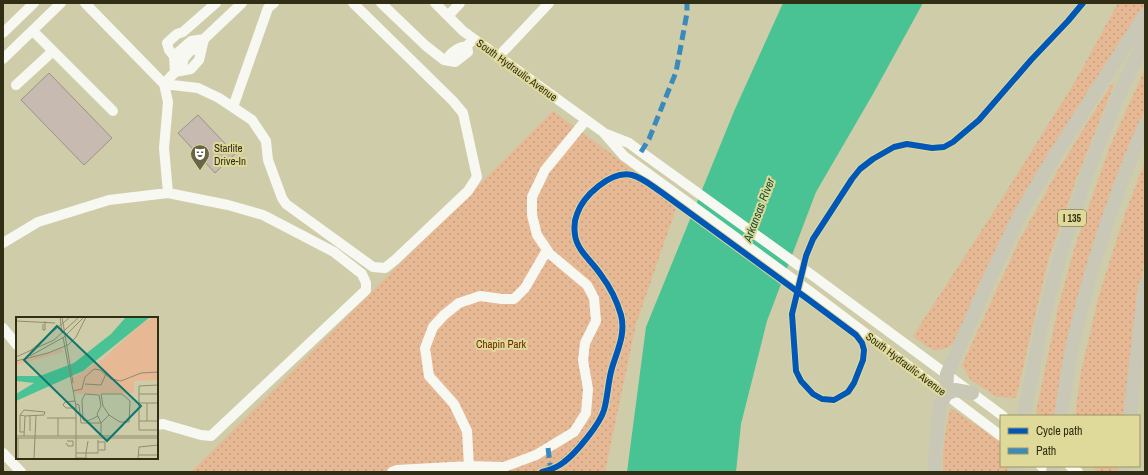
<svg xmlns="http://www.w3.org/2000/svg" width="1148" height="475" viewBox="0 0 1148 475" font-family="'Archivo Narrow',sans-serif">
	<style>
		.grass { fill: url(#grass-dots) }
		.water { fill: #49c393 }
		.building { fill: #c7bab0; stroke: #9c9287 }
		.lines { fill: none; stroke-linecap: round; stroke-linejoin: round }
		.minor { stroke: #f8f8f2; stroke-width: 10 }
		.highway { stroke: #c9c8b7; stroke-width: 14 }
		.quiet { stroke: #3b8abd; stroke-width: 5; stroke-dasharray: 10 5; stroke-linecap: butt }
		.cycleway-casing { stroke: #dfda99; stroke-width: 8 }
		.cycleway { stroke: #0057b8; stroke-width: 6 }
		.labels { text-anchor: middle; stroke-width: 4; stroke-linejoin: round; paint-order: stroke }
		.shield { fill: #dfda99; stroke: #64623c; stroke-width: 1 }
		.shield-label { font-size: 10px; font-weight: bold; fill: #302e14 }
		.street-label { font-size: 11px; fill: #302e14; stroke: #dfda99 }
		.poi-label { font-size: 11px; fill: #302e14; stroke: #dfda99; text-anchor: start }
		.park-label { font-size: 11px; fill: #6c2800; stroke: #dfda99 }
		.water-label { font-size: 12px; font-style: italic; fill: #114e38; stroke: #dfda99 }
		.inset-road { fill: none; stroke: #8f8d6d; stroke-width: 1 }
		.view { fill: #0f766e; fill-opacity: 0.15; stroke: #0f766e; stroke-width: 2 }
		.inset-edge { fill: none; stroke: #302e14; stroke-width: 2 }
	</style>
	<defs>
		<pattern id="grass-dots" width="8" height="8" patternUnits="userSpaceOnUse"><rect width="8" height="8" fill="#e6b894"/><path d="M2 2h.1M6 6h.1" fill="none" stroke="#c69e7f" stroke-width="1.8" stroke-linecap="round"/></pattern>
	</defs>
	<rect width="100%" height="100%" fill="#cfcda9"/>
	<path class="grass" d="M1118,3H1145V6L1079,107L1007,226L981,280L959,332L951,346L944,349L934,350L926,346L913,336L991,216L1076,80Z
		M1145,69V110L1125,157L1064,361L1054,416H1042L1036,412L1058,308L1075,246L1110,146Z
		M1112,83L1114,85L1078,175L1048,261L1016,398L997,397L970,379L962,365L1019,241L1058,170Z
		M553,111L678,203L636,324L605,472H191Z
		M1145,161V251L1126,416H1075L1081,372L1099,295L1125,214Z
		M951,408L1001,442V466H1009L1008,472H943C942,453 945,426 951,408Z
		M1091,466H1119L1118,472H1098Z"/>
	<path class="water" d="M783,3H923L873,94L816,192L767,321L741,424L736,472H627L646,327L735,109Z"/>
	<path class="building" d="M49,73L112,138L84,165L21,100Z
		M198,115L235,154L215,173L178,133Z"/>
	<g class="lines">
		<path class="minor" d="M85,3L164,84L168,102L164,148L168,193
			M381,3L426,46L444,60L455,62L468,52L467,46L473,39
			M435,3L463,31L603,132L624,156L812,293L1001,436
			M448,16L460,3
			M33,31L113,111
			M3,33L34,3
			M174,56L169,50L167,43L177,34L183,32L216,3
			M498,57L549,3
			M3,59L61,3
			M447,60C450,52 459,47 467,46
			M175,72L174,56L191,41L204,39
			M175,72L183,62L184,58L191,50L196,49L202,41
			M164,84L198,88L219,98L252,120L266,141L268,160L282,198L286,204L373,267L385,268L395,260L468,191L477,177L463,113L453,101L353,3
			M164,84L175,72L191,69L199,60L204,39L242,3
			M16,85L53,51
			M233,107L268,8L274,3
			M606,134L629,143L641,152L816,278L1003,416
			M3,243L38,222L109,200L168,193L228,205L263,215L334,252L362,274L366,283V290L211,436L201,435L163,424L157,425
			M3,328L17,345
			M3,453L21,472
			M469,466L467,431L454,404L429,376L425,348L433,327L444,315L459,303L480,296L502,299H514L525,288L547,250
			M1041,466L1049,472
			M1070,466L1078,472
			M392,472L397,470L469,466L504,467L536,455L574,432L586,413L588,389L583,360L585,343L596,321L594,298L587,285L550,254L537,235L532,215V197L545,170L586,120"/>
		<path class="highway" d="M946,394L955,390L972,393
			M1024,416L1042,323L1061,252L1088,171L1116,101L1145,40
			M1061,416C1065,392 1068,368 1073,344C1090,269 1114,195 1145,125
			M1130,416L1145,286
			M934,472L939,407L946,394L947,374L989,280L1019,216L1055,155L1145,15
			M1015,472L1016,466
			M1053,472L1054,466
			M1124,472L1125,466"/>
		<path class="quiet" d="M641,152L649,139L676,72L687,13V3
			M548,448L551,472"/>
		<g class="cycleway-casing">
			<path id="cycleway" d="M542,472C550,470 558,467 564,462C576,453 600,424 604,410C608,396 608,381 612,368C617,351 626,334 621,315C617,301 610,287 601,275C593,262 577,251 575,235C574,228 574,221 577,214C583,196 611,170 632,175C643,178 652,186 661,192L809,300L856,335L862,343L864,350L863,360L854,383L848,392L834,400L822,399L813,394L801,381L796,371L792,314L806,256L813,239L852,179L860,169L873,159L894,147L907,144L932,148L944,147L953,142L979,120L1031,60L1068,21L1083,3"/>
		</g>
		<use href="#cycleway" class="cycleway"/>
	</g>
	<defs>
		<g id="theatre-pin" transform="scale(1)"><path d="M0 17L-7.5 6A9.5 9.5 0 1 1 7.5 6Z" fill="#686648" stroke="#dfda99"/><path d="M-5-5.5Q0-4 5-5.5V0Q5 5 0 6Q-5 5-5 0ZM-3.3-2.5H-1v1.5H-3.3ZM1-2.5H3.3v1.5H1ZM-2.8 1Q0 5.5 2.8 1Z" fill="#fff"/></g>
	</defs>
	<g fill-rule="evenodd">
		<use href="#theatre-pin" x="200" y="154"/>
	</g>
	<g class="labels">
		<rect class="shield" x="1058" y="210" width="28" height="16" rx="3"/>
		<g class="shield-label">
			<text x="1072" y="222">I 135</text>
		</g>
		<g class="street-label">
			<text transform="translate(517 70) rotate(36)" y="4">South Hydraulic Avenue</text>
			<text transform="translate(906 364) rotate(37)" y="4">South Hydraulic Avenue</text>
		</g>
		<g class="poi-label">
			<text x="214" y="152">Starlite<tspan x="214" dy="13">Drive-In</tspan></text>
		</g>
		<g class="park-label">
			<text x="501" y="348">Chapin Park</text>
		</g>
		<g class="water-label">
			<text transform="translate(759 210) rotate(-69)" y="4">Arkansas River</text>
		</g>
	</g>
	<g transform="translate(16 317)">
		<rect width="142" height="142" fill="#cfcda9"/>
		<path d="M138,0H142V63L118,64V76L59,77L56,61L87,42L124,8ZM46,32L48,35L0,48V45Z" fill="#e6b894"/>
		<path d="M110,0H134L67,54L0,84V77L18,66L0,64V59H24L58,46L95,17Z" fill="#49c393"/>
		<path class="inset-road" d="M44,0L46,16M46,0L57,66M0,4L39,6M27,7V13H29V4M47,20L60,89V142M14,34L54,0M14,39L48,20L68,0M0,40L38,23L63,0M0,44L32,36L52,28L60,20L70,0M69,67L85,68L90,57M142,68L123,69V113H142M57,74L66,72L69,60L78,52L84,53L95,62L105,64L125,56L142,55M85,77H106L114,84L113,105H104L93,98L87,89ZM123,77H142M59,84L49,85L47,88L50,91H60M123,86H142M131,86V104M60,87L63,88L65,106H85L93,98M4,98L8,93L29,95L28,98L9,99L8,119M14,98V114M82,99L72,104L67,103L66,83L69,77L83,78L85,89L81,97L85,106V119M31,101H60M123,104H142M8,115H4V98L9,99M0,119H142M42,119V101M0,121H142M2,121V142M82,125H89V133H83M50,126L52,129H57V124H51M60,136H70L72,124M122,138H142M60,141H70V136H82V123M18,142L20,98M122,142L123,130L142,128"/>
		<path class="view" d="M41,9L125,89L91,124L8,43Z"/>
		<rect width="142" height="142" class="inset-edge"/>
	</g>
	<rect width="1148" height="475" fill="none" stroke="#302e14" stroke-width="8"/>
	<rect x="1000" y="415" width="140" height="52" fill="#dfda99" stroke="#999564"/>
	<rect x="1008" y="428" width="20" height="6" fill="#0057b8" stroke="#999564"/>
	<text x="1036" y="435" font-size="12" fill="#302e14">Cycle path</text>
	<rect x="1008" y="448" width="20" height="6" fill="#3b8abd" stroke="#999564"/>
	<text x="1036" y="455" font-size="12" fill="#302e14">Path</text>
</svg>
